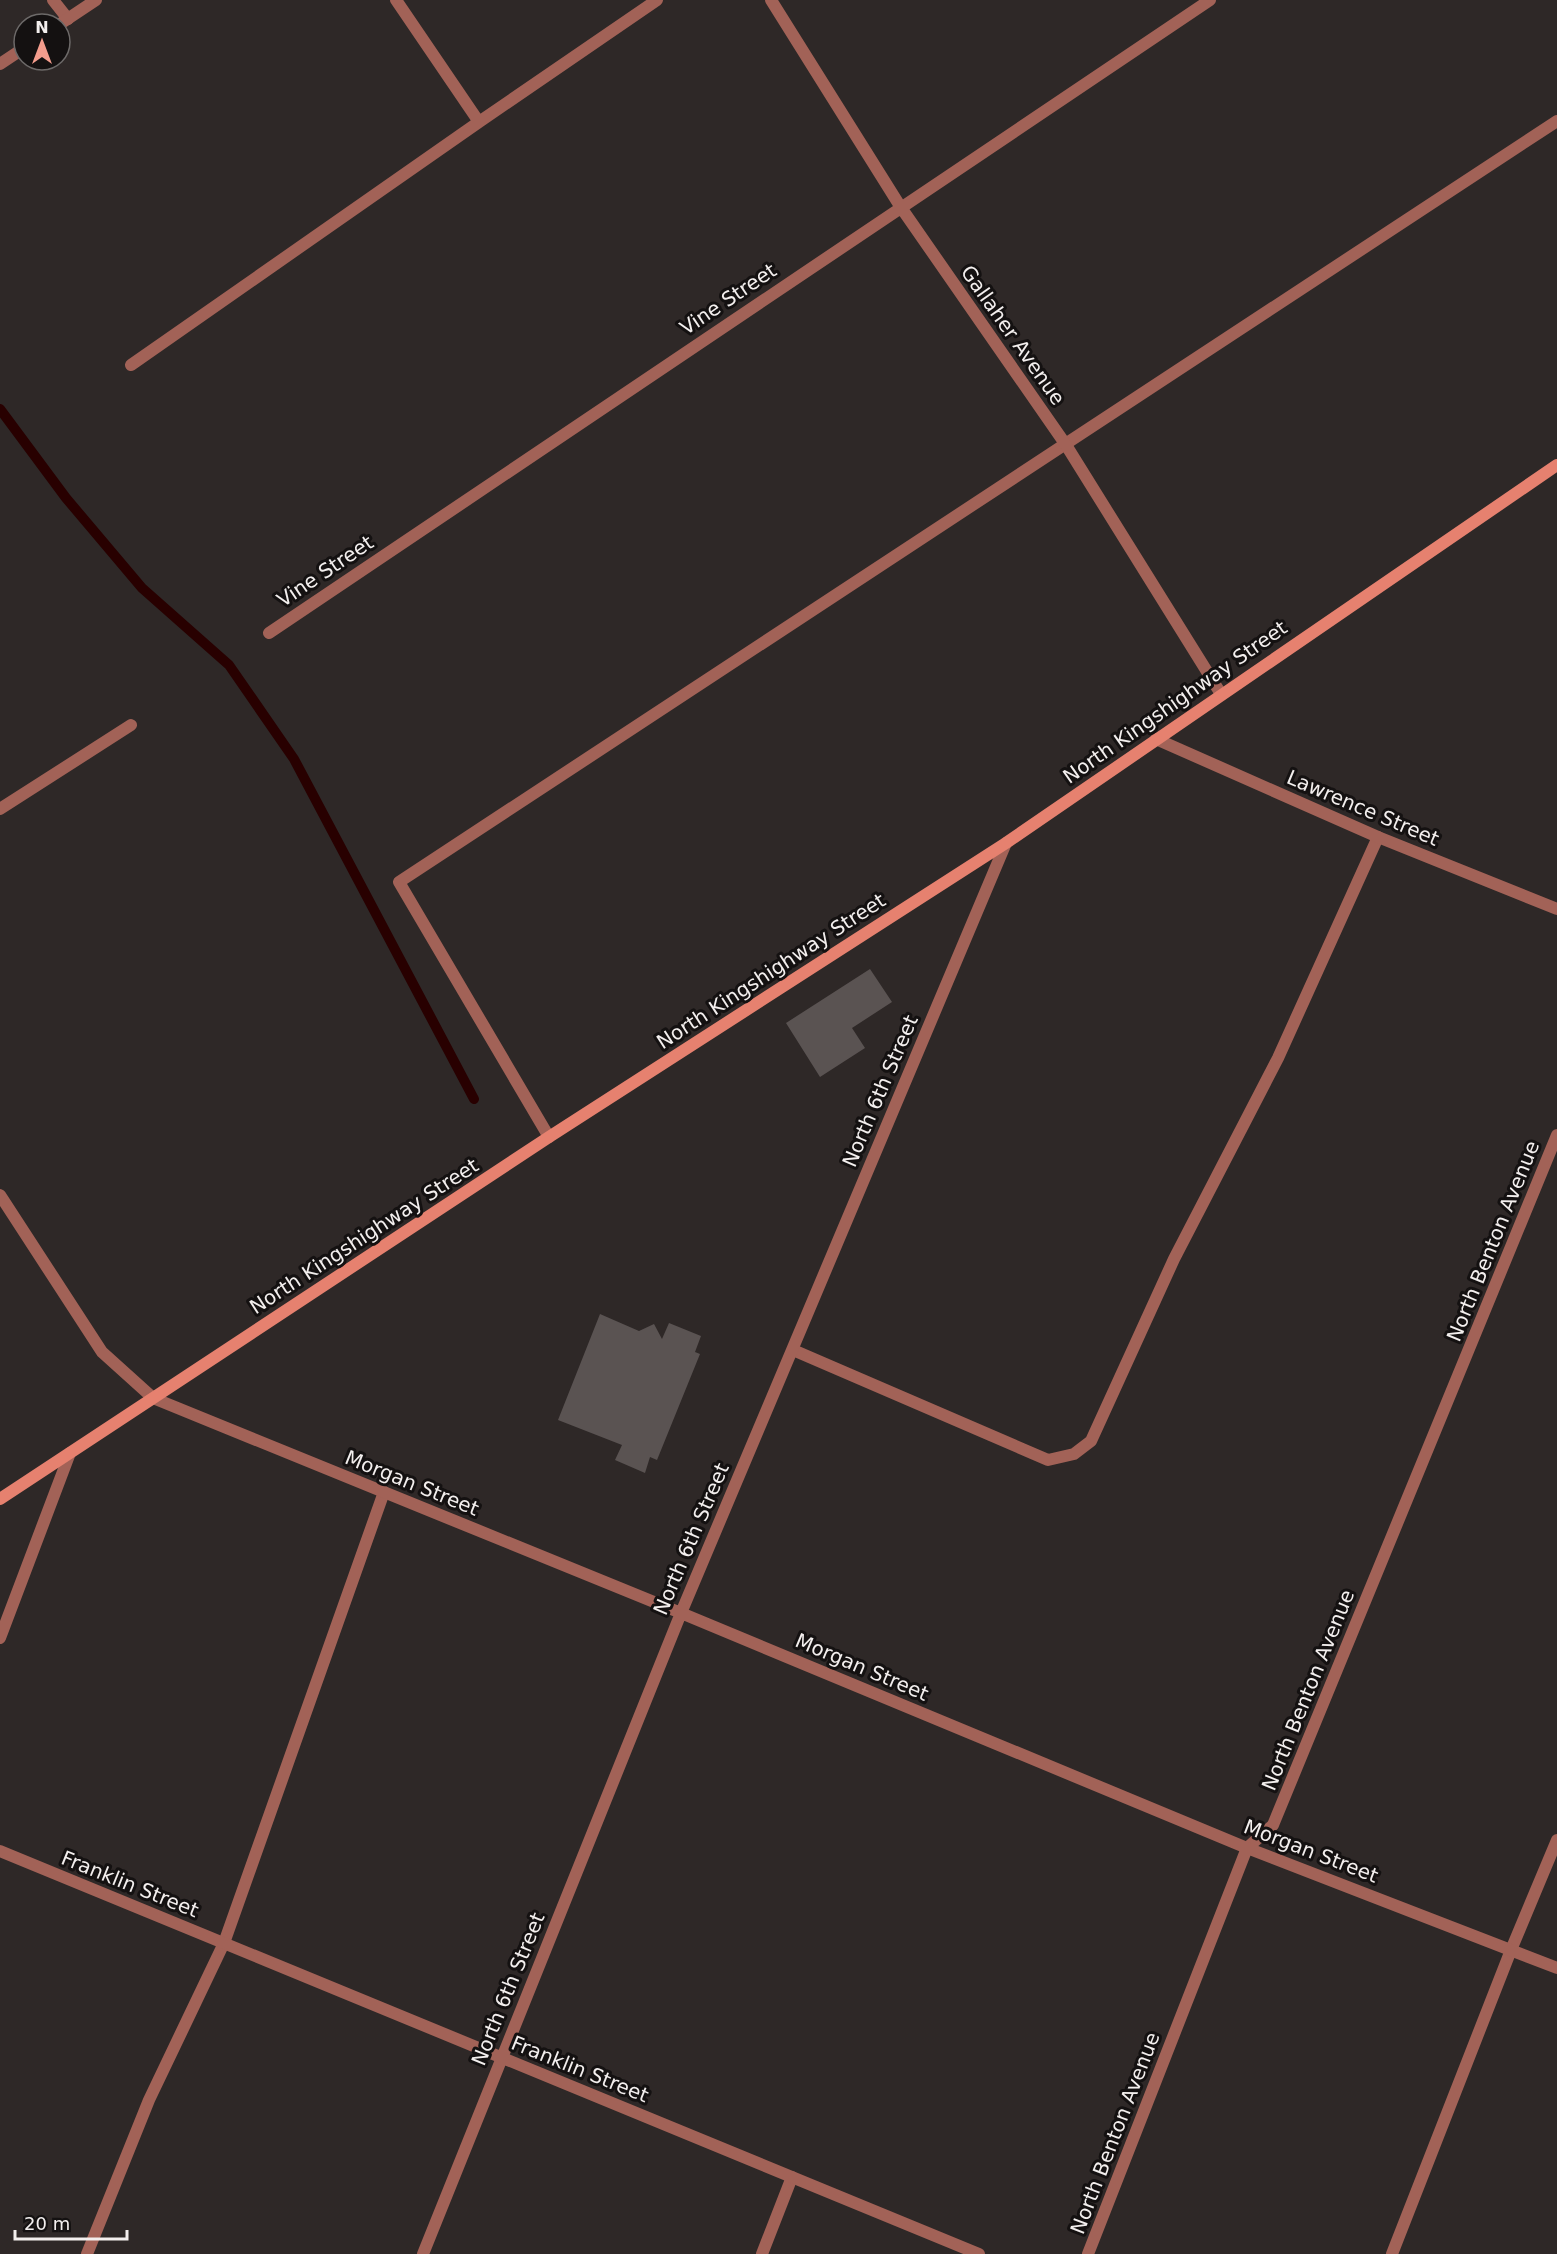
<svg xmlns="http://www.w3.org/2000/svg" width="1557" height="2254" viewBox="0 0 1557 2254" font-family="'DejaVu Sans',sans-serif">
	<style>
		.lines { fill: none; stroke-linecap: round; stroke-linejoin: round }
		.stream { stroke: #280000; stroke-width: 10 }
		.building { fill: #5a5352 }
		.lane { stroke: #a26257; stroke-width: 12 }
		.street { stroke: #a26257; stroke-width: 12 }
		.secondary { stroke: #e6816f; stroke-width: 12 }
		.labels { text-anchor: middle; stroke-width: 6; stroke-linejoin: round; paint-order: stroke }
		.street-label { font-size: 20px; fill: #f3efee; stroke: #141111 }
	</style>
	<rect width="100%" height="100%" fill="#2e2827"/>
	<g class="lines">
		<path class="stream" d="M0,409L66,498L142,588L229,665L294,759L474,1099"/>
	</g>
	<path class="building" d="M870,969L892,1002L852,1028L865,1048L820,1077L786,1023Z
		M600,1314L639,1331L654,1324L662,1339L669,1323L701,1336L695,1352L700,1354L657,1460L650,1457L645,1473L615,1460L622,1445L558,1420Z"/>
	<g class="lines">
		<path class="lane" d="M53,0L68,19
			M396,0L479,122L657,0
			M131,365L479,122
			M549,1137L399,882L1557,121
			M0,1195L102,1352L153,1398
			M793,1350L1048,1460L1074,1454L1091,1441L1174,1259L1278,1058L1378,837
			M1247,1848L1273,1825L1557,1135
			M87,2254L149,2100L224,1943L384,1492
			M762,2254L792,2177
			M1392,2254L1511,1950L1557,1840"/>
		<path class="street" d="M771,0L900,206L1066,445L1221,694
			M60,24L96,0
			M0,64L24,48
			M269,633L1210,0
			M1156,739L1378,837L1557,909
			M0,809L131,725
			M153,1398L681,1613L1247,1848L1557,1968
			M0,1638L70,1453
			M0,1851L979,2254
			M423,2254L681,1613L1006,843
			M1088,2254L1247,1848"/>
		<path class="secondary" d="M0,1499L549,1137L1006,843L1557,465"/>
	</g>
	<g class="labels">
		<g class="street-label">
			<text transform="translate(728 299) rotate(-34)" y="7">Vine Street</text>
			<text transform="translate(1013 335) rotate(55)" y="7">Gallaher Avenue</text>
			<text transform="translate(325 571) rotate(-34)" y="7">Vine Street</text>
			<text transform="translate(1175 702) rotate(-35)" y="7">North Kingshighway Street</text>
			<text transform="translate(1363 808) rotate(23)" y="7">Lawrence Street</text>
			<text transform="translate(771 971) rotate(-33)" y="7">North Kingshighway Street</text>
			<text transform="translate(880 1091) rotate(-67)" y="7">North 6th Street</text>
			<text transform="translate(364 1236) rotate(-33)" y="7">North Kingshighway Street</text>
			<text transform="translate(1493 1241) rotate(-68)" y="7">North Benton Avenue</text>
			<text transform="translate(412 1483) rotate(22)" y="7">Morgan Street</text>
			<text transform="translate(691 1539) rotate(-67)" y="7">North 6th Street</text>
			<text transform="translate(862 1667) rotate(23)" y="7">Morgan Street</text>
			<text transform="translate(1308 1690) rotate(-68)" y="7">North Benton Avenue</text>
			<text transform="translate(1311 1851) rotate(21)" y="7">Morgan Street</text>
			<text transform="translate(130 1884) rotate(22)" y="7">Franklin Street</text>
			<text transform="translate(508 1989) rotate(-68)" y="7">North 6th Street</text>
			<text transform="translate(580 2069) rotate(22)" y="7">Franklin Street</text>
			<text transform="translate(1115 2133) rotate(-69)" y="7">North Benton Avenue</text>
		</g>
	</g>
	<g transform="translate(42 42)"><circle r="28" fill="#141111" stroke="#6d6a69" stroke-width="1.5"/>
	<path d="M0-4.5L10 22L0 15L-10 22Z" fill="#f49d8d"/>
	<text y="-9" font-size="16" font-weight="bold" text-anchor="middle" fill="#f3efee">N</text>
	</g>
	<path d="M15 2230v9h112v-9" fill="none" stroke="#f3efee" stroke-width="3"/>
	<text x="24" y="2230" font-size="18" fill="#f3efee" stroke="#141111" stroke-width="4.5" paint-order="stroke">20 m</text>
</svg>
